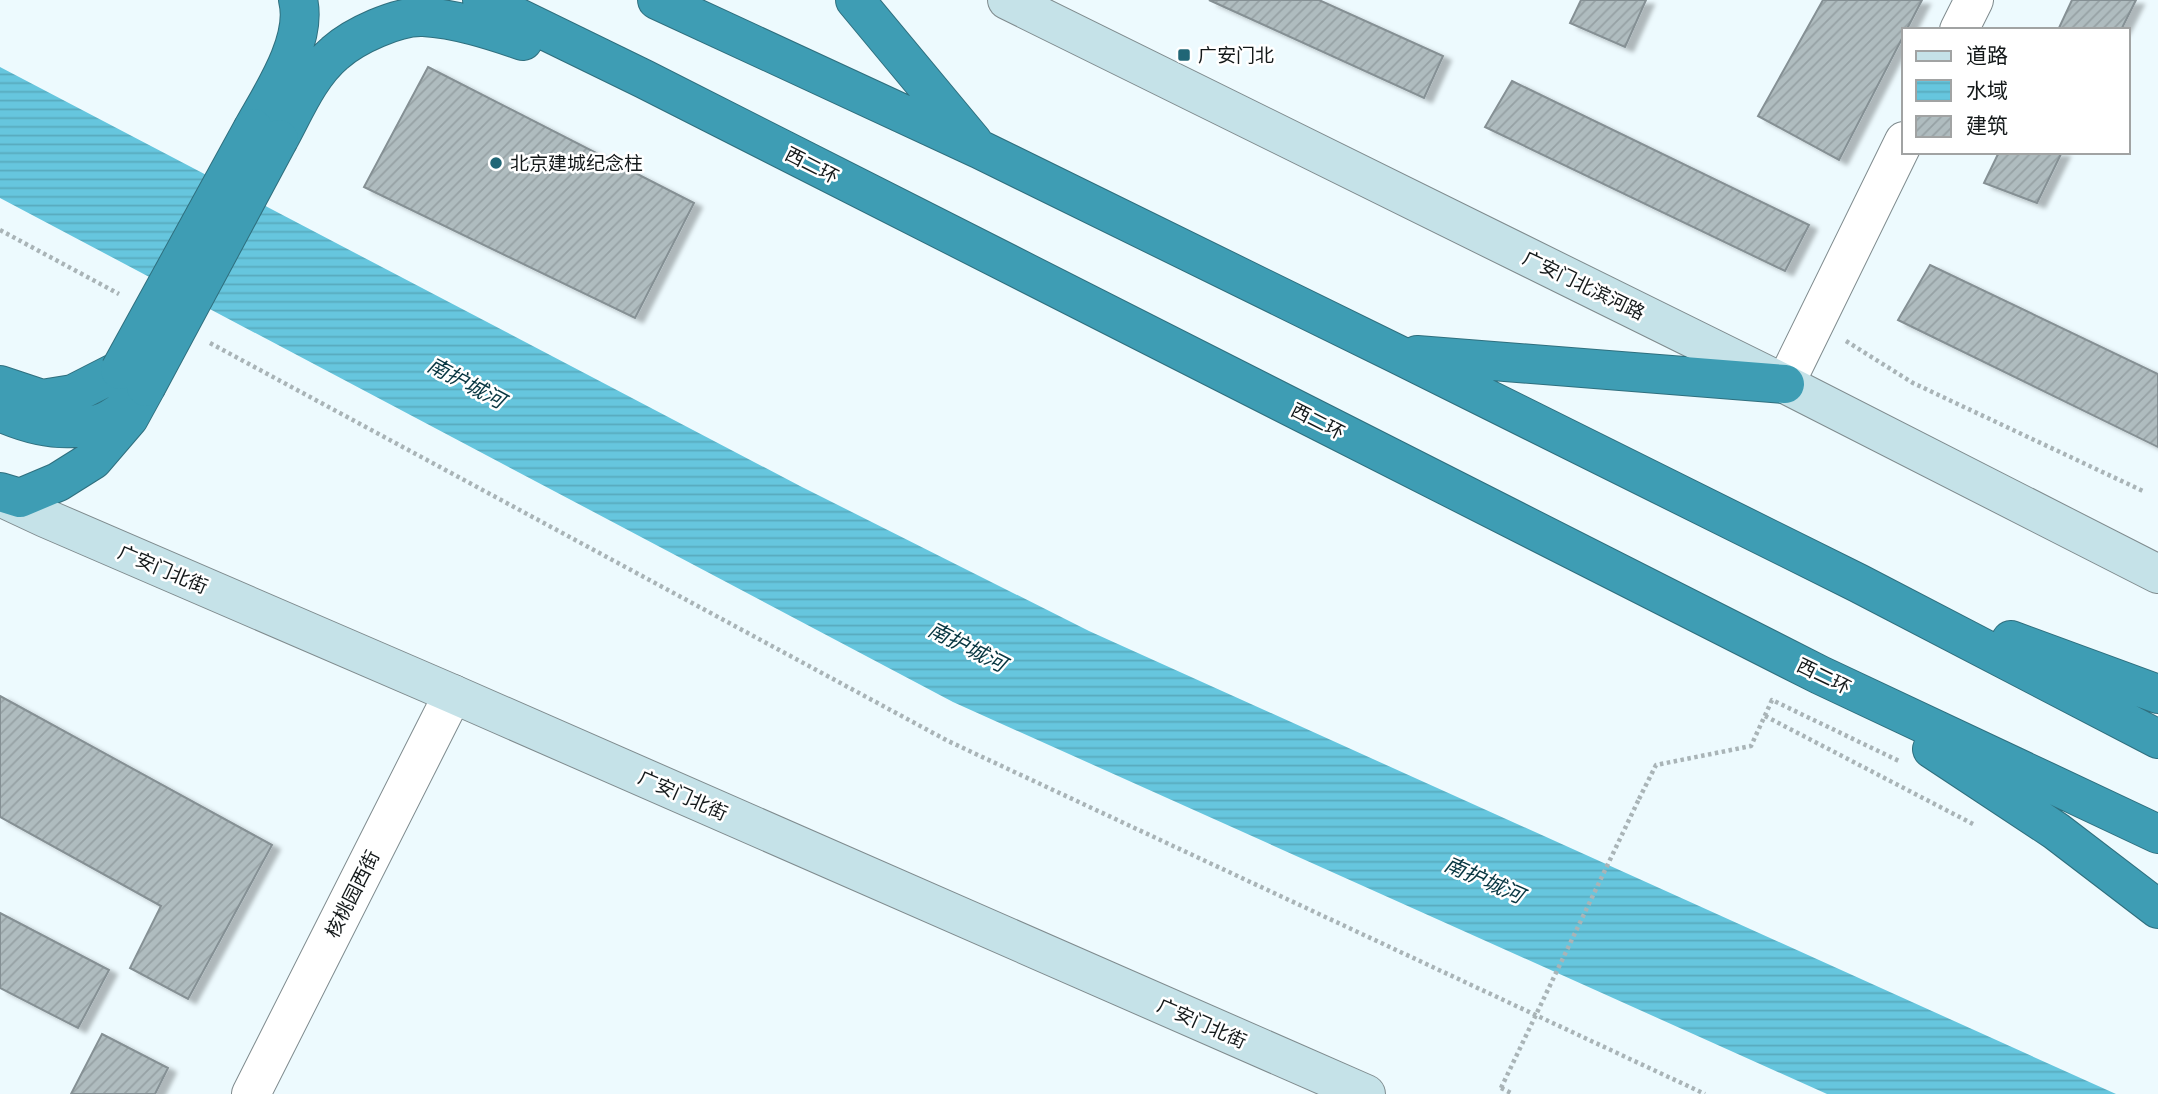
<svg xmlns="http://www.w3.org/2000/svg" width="2158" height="1094" viewBox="0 0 2158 1094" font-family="Manrope,'Noto Sans SC',sans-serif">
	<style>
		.water { fill: url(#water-rules) }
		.building { fill: url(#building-hatch); stroke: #859094; stroke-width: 2; filter: url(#shadow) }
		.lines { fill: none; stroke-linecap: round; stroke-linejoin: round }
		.street-casing { stroke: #7f8b8e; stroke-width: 40 }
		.secondary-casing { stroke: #7f8b8e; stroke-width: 40 }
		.highway-casing { stroke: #2f6f7e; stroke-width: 40 }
		.path { stroke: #a9b4b7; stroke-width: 4.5; stroke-dasharray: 3.5 3.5; stroke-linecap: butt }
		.street { stroke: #fff; stroke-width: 38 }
		.secondary { stroke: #c5e2e8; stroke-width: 38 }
		.highway { stroke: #3e9db4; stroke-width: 38 }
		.highway-bridge-casing { stroke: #2f6f7e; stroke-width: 40; stroke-linecap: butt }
		.path-bridge { stroke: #a9b4b7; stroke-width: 4.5; stroke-dasharray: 3.5 3.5; stroke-linecap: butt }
		.highway-bridge { stroke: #3e9db4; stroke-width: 38 }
		.poi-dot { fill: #206676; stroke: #fff; stroke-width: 2.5 }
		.labels { text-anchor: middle; stroke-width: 5; stroke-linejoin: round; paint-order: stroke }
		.poi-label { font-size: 19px; fill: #14191a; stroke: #fff; text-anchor: start }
		.street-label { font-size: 19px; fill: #14191a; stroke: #fff }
		.water-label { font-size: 21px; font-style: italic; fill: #073641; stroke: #fff }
	</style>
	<defs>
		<pattern id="water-rules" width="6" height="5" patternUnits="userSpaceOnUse" patternTransform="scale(1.75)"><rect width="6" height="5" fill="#66c6de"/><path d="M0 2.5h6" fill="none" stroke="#58aabe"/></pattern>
		<pattern id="building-hatch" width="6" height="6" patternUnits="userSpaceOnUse" patternTransform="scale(1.75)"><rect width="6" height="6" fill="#afbcbf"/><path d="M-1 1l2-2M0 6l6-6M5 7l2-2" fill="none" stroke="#96a1a4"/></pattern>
		<filter id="shadow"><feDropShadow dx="8" dy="4.5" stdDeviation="2" flood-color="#0004"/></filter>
	</defs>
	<rect width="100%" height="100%" fill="#edfafe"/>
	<path class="water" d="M0,67L800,486L1089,631L2116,1094H1827L953,702L0,198Z"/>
	<path class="building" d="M1209,0H1319L1443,56L1424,98Z
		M1581,0H1646L1625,47L1570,23Z
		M1823,0H1922L1839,160L1758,116Z
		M2072,0H2136L2121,30H2058Z
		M428,67L694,203L635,318L364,187Z
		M1512,81L1809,225L1785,271L1485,127Z
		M1999,152H2062L2037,203L1984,183Z
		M1930,265L2158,374V447L1898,320Z
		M0,696L272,845L188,999L130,968L161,906L0,817Z
		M0,913L109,970L78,1028L0,988Z
		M102,1034L168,1068L155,1094H71Z"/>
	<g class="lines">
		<g class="street-casing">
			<path id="street" d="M1959,30L1974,0
				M1785,384L1904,141
				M251,1094L453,694"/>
		</g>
		<g class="secondary-casing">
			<path id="secondary" d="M1007,0L1785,384L2158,574
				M0,497L45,518L453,694L1366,1094"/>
		</g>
		<g class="highway-casing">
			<path id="highway" d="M482,0L644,79L1820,675L2158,834
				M657,0L979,149L1397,354L1858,583L2158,739
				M855,0L973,142
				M253,128C272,94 308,40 298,0
				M279,139C295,110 309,75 335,53C354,36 397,16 423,17C457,19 491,30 523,41
				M1417,355L1785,384
				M0,385L42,399L73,394L120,370
				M0,412C31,426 64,434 98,424C110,421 122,411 132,404
				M0,492L20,498L58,482L93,460L129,418L146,387
				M2011,640L2158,694
				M1932,749L2056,831L2158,909"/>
		</g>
		<path class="path" d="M0,230L119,294
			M1846,341L1913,383L2145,492
			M210,343L948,741L1705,1094
			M1765,716L1973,824
			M1639,799L1656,765L1751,746L1772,700L1899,761
			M1501,1088L1513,1094"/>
		<use href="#street" class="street"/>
		<use href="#secondary" class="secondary"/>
		<use href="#highway" class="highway"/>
		<g class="highway-bridge-casing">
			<path id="highway-bridge" d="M120,370L253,128
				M146,387L279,139"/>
		</g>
		<path class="path-bridge" d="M1501,1088L1639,799"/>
		<use href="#highway-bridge" class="highway-bridge"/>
	</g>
	<g class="poi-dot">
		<rect x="1177" y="48" width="14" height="14" rx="3.5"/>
		<circle cx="496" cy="163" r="7"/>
	</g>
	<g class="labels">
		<g class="poi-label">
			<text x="1198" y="62">广安门北</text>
			<text x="510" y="170">北京建城纪念柱</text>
		</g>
		<g class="street-label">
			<text transform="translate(812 165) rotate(27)" y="7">西二环</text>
			<text transform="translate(1584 285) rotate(26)" y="7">广安门北滨河路</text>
			<text transform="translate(1318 421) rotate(27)" y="7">西二环</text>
			<text transform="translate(163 569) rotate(23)" y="7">广安门北街</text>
			<text transform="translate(1824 676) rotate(26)" y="7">西二环</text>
			<text transform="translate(683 795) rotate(24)" y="7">广安门北街</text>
			<text transform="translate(352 894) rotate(-63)" y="7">核桃园西街</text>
			<text transform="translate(1202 1023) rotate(24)" y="7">广安门北街</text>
		</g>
		<g class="water-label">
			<text transform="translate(466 383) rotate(28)" y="7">南护城河</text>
			<text transform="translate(967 647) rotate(27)" y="7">南护城河</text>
			<text transform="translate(1484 880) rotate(24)" y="7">南护城河</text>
		</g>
	</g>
	<rect x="1902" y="28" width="228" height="126" fill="#ffffff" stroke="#a1a3a3" stroke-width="2"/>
	<rect x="1916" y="51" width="35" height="10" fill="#c5e2e8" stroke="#a1a3a3" stroke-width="2"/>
	<text x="1966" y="63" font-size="21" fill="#14191a">道路</text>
	<rect x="1916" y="80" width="35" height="21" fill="url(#water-rules)" stroke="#a1a3a3" stroke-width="2"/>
	<text x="1966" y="98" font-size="21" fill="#14191a">水域</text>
	<rect x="1916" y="116" width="35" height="21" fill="url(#building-hatch)" stroke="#a1a3a3" stroke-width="2"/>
	<text x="1966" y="133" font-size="21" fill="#14191a">建筑</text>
</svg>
